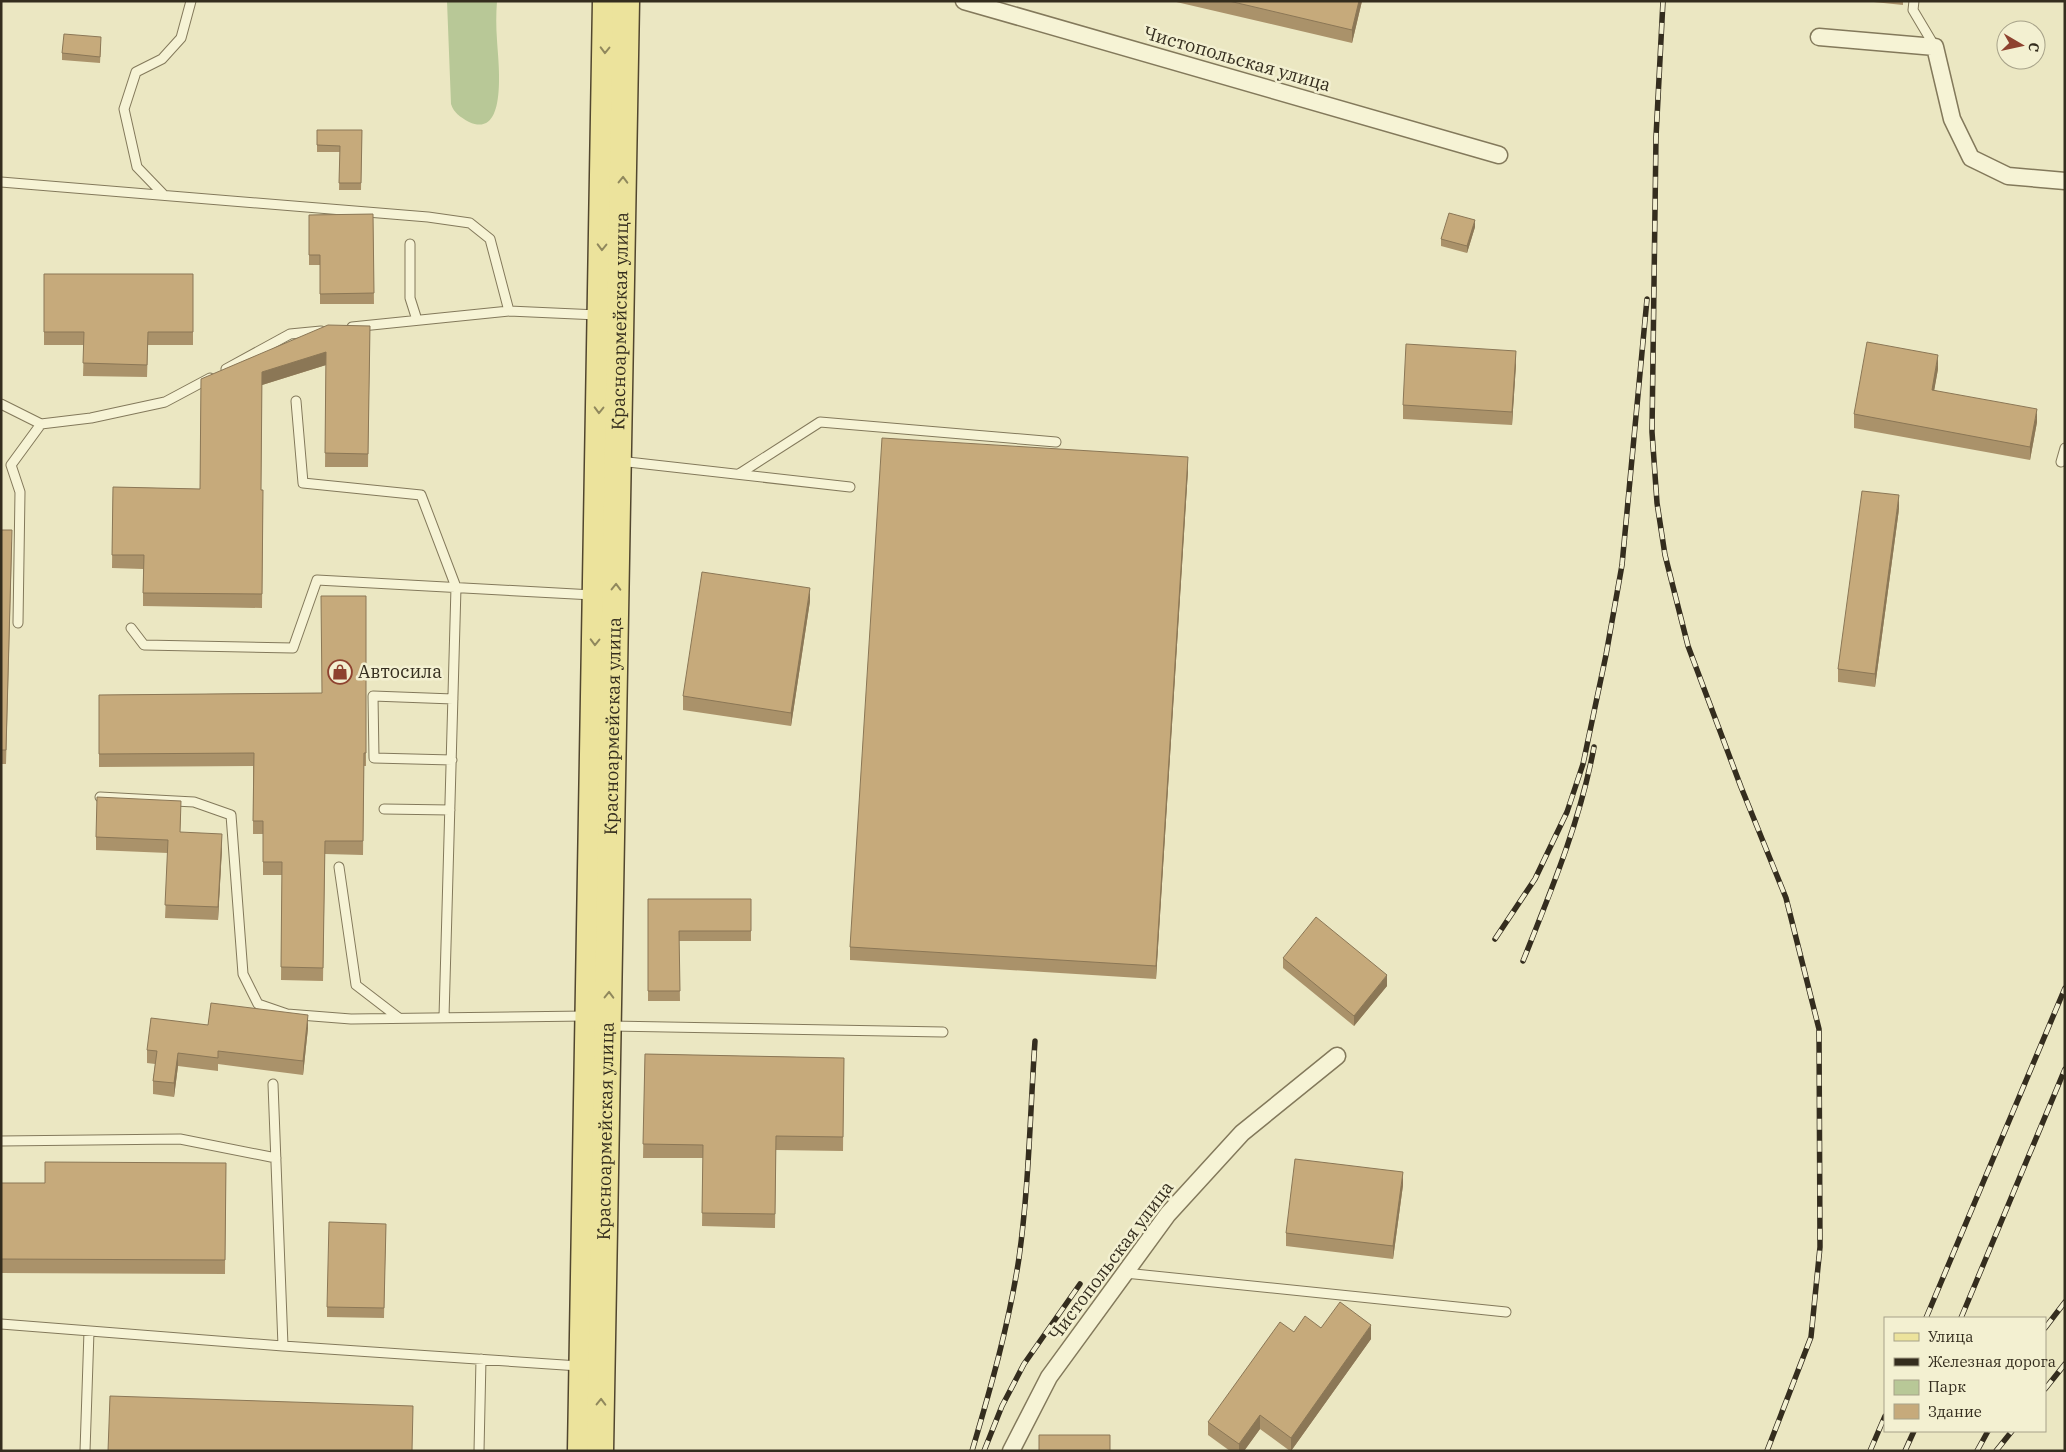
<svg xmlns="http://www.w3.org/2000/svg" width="2066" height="1452" viewBox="0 0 2066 1452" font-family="'IBM Plex Serif',serif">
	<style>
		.green { fill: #b8c897 }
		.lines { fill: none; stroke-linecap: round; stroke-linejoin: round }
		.service-casing { stroke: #83795b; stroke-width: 11 }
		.minor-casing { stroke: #83795b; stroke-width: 19 }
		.primary-casing { stroke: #51462f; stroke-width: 29 }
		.service { stroke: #f6f3d5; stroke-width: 9 }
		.minor { stroke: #f6f3d5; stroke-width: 16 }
		.primary { stroke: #ece39c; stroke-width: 26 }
		.rail-casing { stroke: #342d1e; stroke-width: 5.5 }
		.rail { stroke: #f3f0d1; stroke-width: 4; stroke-dasharray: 11; stroke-linecap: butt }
		.wall { fill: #aa926a }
		.shaded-wall { fill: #8b7756 }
		.building { fill: #c6aa7b; stroke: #8b7756 }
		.oneway { stroke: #90885d }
		.labels { text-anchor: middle; stroke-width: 5; stroke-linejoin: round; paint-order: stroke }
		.street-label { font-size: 18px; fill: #342d1e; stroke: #f3f0d1 }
		.poi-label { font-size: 18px; fill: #342d1e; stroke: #f3f0d1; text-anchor: start }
	</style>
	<rect width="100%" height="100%" fill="#ebe7c2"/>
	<path class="green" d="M447,1H497C496,14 496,27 497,40C498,60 509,140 469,122C460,117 454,113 451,104Z"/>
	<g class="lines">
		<g class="service-casing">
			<path id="service" d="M1914,1L1913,10L1935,47
				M1,182L428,217L470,223L490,239L509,311
				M164,195L137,167L124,109L136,72L162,59L181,38L191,1
				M410,244V298L417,320
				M352,327L509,311L598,315
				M226,369L290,334L321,331
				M296,401L303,483L421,495L456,587L444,1017
				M1,404L41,424
				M619,461L850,487
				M2061,462L2065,448
				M739,474L820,422L1056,442
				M18,623L20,492L11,465L41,424L91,418L165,402L210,378
				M131,628L144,645L293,648L317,580L593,595
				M452,760L374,758L373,696L453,699
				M100,797L194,802L231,815L243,974L258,1004L287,1014L351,1019L586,1016
				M384,809L450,810
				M339,867L356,985L399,1018
				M611,1026L943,1032
				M273,1084L283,1346
				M1,1141L180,1139L276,1158
				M1125,1273L1506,1312
				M1,1324L283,1346L579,1366
				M85,1451L89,1331
				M479,1451L481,1359"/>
		</g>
		<g class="minor-casing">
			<path id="minor" d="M964,1L1499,155
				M1819,37L1935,47L1952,119L1971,158L2008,176L2065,181
				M1011,1451L1049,1377L1168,1214L1242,1133L1337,1056"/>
		</g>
		<g class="primary-casing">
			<g id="primary">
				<path d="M581,1451L606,1"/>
				<path id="s1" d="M600,1451L626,1"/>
			</g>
		</g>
		<use href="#service" class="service"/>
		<use href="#minor" class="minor"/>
		<use href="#primary" class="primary"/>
		<g class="rail-casing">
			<path id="rail" d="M1663,1L1656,137L1652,432L1657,503L1665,555L1688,646L1741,787L1786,898L1819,1029L1820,1247L1811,1337L1767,1451
				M1495,939L1535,879L1567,812L1583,764L1606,655L1622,565L1647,299
				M1523,961C1551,891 1580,822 1594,747
				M1926,1318L2065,988
				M1961,1318L2065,1069
				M2045,1328L2065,1302
				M2045,1389L2065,1364
				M972,1451C991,1387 1009,1324 1019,1258C1029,1186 1030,1113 1035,1041
				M984,1451L1002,1406L1024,1364L1080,1284
				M1870,1451L1885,1416
				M1905,1451L1914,1431
				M1977,1451L1988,1431
				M1996,1451L2012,1431"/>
		</g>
		<use href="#rail" class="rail"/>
	</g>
	<path class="wall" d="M1172,1H1362L1352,43Z
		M1864,1H1903V5Z
		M101,44L100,63L62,60V53Z
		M317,130H362L361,190H339L340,152H317Z
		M373,214L374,304H320V265H309V215Z
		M1475,227L1467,253L1441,246V239Z
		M44,274H193V345H148L147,377L83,376L84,345H44Z
		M370,326L368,467H325L326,365L262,385L261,490L263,503L262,608L143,606V569L112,568L113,487L200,489L201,379Z
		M1516,364L1512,425L1403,419V405Z
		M1938,369L1934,390L2037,422L2030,460L1854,428V414Z
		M1188,470L1156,979L850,960V947Z
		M1899,509L1875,687L1838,682V669Z
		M1,530L12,543L6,764H1Z
		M366,596V766H364L363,855L325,854L323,981L281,980L282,875H263V834H253V766L99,767V695L322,693Z
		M810,601L791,726L683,710V696Z
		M181,814L180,832L222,848L218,920L165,918L168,853L96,850V837Z
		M648,899H751V941H679L680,1001H648Z
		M1283,958L1387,986L1354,1026L1283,968Z
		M208,1025L308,1028L303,1075L218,1064V1071L178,1066L174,1097L153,1094V1081L155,1064L147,1063V1050Z
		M645,1054L844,1058L843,1151L776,1150L775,1228L702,1226L703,1158H643Z
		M226,1163L225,1274L1,1273V1183H45Z
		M1403,1185L1393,1259L1286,1246V1233Z
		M386,1224L384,1318L327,1317V1307Z
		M1321,1328L1371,1339L1291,1451H1290L1260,1429L1244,1451H1230L1208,1435V1422L1294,1332Z"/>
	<path class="shaded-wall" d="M1359,1H1362L1352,43V30Z
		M1475,220V227L1467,253V246Z
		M1516,351V364L1512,425V412Z
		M326,352V365L262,385V372Z
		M1938,355V369L1932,403V390Z
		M2037,409V422L2030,460V447Z
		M1188,457V470L1156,979V966Z
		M1899,495V509L1875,687V674Z
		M810,588V601L791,726V713Z
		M222,834V848L218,920V907Z
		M1387,975V986L1354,1026V1016Z
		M308,1015V1028L303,1075V1061Z
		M178,1053V1066L174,1097V1083Z
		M1403,1172V1185L1393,1259V1246Z
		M1371,1325V1339L1291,1451V1438Z
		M1260,1415V1429L1244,1451H1239V1444Z"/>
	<path class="building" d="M1229,1H1359L1352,30Z
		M64,34L101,37L100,57L62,53Z
		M317,130H362L361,183H339L340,146L317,145Z
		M1449,213L1475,220L1467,246L1441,239Z
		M373,214L374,293L320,294V255H309V215Z
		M44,274H193V332H148L147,365L83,363L84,332H44Z
		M328,325L370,326L368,454L325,453L326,352L262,372L261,490H263L262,594L143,593L144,555H112L113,487L200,489L201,379Z
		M1867,342L1938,355L1932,390L2037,409L2030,447L1854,414Z
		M1406,344L1516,351L1512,412L1403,405Z
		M882,438L1188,457L1156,966L850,947Z
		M1862,491L1899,495L1875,674L1838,669Z
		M1,530H12L6,750H1Z
		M702,572L810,588L791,713L683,696Z
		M321,596H366V753H364L363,841H325L323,968L281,967L282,862H263V821H253L254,753L99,754V695L322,693Z
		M97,797L181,801L180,832L222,834L218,907L165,905L168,840L96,837Z
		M648,899H751V931H679L680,991H648Z
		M1316,917L1387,975L1354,1016L1283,958Z
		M211,1003L308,1015L303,1061L218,1051V1058L178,1053L174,1083L153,1081L157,1051L147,1050L151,1018L208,1025Z
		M645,1054L844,1058L843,1137L776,1136L775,1214L702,1213L703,1145L643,1144Z
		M1295,1159L1403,1172L1393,1246L1286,1233Z
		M45,1162L226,1163L225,1260L1,1259V1183H45Z
		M329,1222L386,1224L384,1308L327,1307Z
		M1340,1302L1371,1325L1291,1438L1260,1415L1239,1444L1208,1422L1280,1322L1294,1332L1305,1316L1321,1328Z
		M110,1396L413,1406L412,1451H108Z
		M1039,1435H1110V1451H1039Z"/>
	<defs><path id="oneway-chevron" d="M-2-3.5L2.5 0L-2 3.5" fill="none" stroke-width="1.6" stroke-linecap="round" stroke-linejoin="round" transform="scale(1.25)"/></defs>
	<g class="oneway">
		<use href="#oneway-chevron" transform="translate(605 50) rotate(91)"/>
		<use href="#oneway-chevron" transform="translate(623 180) rotate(-89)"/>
		<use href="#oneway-chevron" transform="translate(602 247) rotate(91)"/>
		<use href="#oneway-chevron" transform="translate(599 410) rotate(91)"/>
		<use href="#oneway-chevron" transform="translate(616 587) rotate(-89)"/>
		<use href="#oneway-chevron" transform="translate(595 642) rotate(91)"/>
		<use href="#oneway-chevron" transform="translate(609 995) rotate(-89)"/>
		<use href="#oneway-chevron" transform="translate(601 1402) rotate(-89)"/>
	</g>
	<defs>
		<g id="shop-ring" transform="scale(1.25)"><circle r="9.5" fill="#f3f0d1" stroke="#8e422f" stroke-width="1.5"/><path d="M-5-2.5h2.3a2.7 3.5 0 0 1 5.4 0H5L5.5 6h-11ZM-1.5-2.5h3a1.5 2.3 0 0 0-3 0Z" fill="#8e422f"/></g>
	</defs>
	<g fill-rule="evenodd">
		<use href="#shop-ring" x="340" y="672"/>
	</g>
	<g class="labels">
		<g class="street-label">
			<text transform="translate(1237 59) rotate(16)" y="6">Чистопольская улица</text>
			<text dy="6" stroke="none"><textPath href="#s1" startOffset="1130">Красноармейская улица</textPath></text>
			<text dy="6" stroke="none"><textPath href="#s1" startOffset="725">Красноармейская улица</textPath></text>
			<text dy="6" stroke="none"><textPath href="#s1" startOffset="320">Красноармейская улица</textPath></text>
			<text transform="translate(1111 1261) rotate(-53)" y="6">Чистопольская улица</text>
		</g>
		<g class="poi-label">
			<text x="358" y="678">Автосила</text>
		</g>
	</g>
	<rect width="2066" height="1452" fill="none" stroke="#342d1e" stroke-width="5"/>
	<rect x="1884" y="1317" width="162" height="115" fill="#f3f0d1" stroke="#a7a289"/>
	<rect x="1894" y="1333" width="25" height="8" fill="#ece39c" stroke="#a7a289"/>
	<text x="1928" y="1342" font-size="15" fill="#342d1e">Улица</text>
	<rect x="1894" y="1358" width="25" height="8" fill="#342d1e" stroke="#a7a289"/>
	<text x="1928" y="1367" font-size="15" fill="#342d1e">Железная дорога</text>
	<rect x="1894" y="1380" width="25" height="15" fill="#b8c897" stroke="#a7a289"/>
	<text x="1928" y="1392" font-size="15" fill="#342d1e">Парк</text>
	<rect x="1894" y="1404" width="25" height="15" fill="#c6aa7b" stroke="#a7a289"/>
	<text x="1928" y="1417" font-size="15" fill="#342d1e">Здание</text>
	<g transform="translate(2021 45) rotate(99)"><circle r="24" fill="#f3f0d1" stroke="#a7a289"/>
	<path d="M0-4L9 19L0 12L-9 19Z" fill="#8e422f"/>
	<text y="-8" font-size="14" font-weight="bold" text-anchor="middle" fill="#342d1e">С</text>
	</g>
</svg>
